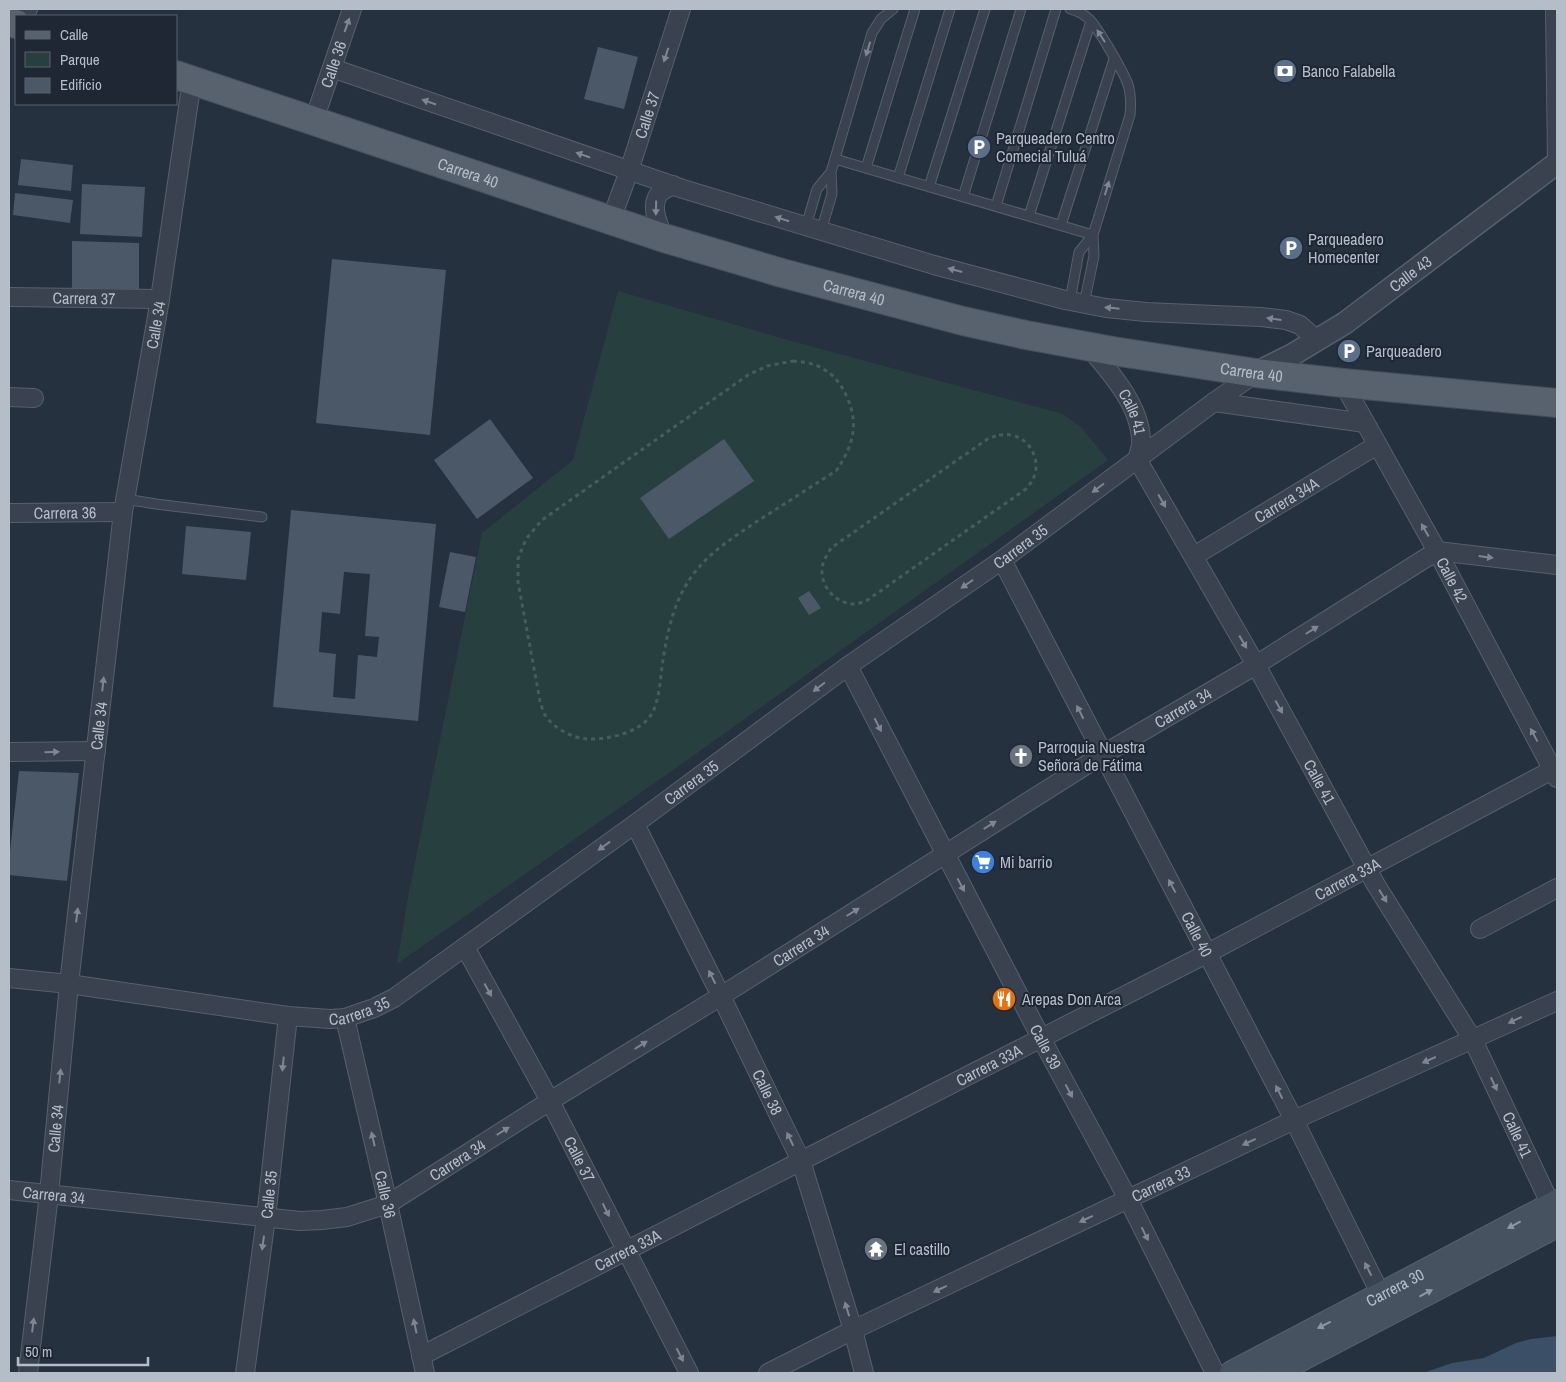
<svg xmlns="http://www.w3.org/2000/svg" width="1566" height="1382" viewBox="0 0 1566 1382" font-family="'Archivo Narrow',sans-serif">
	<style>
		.green { fill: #283f40 }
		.water { fill: #3b4f67 }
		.building { fill: #4b5867; fill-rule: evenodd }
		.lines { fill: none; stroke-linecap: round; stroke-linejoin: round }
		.service-casing { stroke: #57606c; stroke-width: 11 }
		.minor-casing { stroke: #57606c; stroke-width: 20 }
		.tertiary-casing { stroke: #57606c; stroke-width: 24 }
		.secondary-casing { stroke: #57606c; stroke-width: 26 }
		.primary-casing { stroke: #454e5a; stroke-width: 30 }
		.path { stroke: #475c5e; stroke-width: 3; stroke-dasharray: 4 4; stroke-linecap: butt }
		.service { stroke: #39424e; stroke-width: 9 }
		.minor { stroke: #39424e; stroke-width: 18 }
		.tertiary { stroke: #39424e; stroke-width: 21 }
		.secondary { stroke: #475261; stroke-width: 24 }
		.primary { stroke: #57626e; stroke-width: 28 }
		.oneway { fill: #7d8692 }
		.oneway2 { fill: #8e98a5 }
		.labels { text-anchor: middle; stroke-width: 4; stroke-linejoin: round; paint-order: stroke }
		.street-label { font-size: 16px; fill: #b5bdc9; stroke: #1e2733 }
		.poi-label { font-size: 16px; fill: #b5bdc9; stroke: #1e2733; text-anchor: start }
	</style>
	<rect width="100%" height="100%" fill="#25313e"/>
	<path class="green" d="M618,291L795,342L1063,414L1081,427L1108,460L659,780L397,964L408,897L482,533L573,460Z"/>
	<path class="water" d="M1557,1336V1373H1423L1452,1363L1484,1358L1516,1343L1531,1339Z"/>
	<path class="building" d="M598,47L638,57L624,109L584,99Z
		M21,159L73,165L71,191L18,185Z
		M82,184L145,187L142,237L80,234Z
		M15,193L73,200L70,223L13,215Z
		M72,241L139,243V289L72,288Z
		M332,259L446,270L430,435L316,423Z
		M490,419L533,478L477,519L434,460Z
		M724,439L754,481L669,539L640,498Z
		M291,510L436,524L418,721L273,707ZM344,572L370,574L365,636L379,637L377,657L358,655L355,699L333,697L336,654L319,652L322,612L340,614Z
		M186,526L251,532L246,580L182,574Z
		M450,552L476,557L465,612L439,607Z
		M809,591L821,608L809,615L798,598Z
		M19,771L79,773L67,881L9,875V860Z"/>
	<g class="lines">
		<g class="service-casing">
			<path id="service" d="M1070,9C1078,11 1084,14 1090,20C1099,30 1126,75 1129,88C1131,97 1131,105 1130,115L1093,235L1094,256L1084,304
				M835,159L1093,235
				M866,168L915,9
				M898,178L950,9
				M929,187L985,9
				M963,197L1021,9
				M996,206L1056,9
				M1029,216L1091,21
				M1061,225L1114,59
				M806,226L817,189L831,172
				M821,231L832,194L831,172L872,33L881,19L893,9
				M1070,301L1079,252L1093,235
				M125,499L156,504L262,517"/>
		</g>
		<g class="minor-casing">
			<g id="minor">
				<path d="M1555,9L1557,163"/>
				<path d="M25,16L28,9"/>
				<path d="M332,68L683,189L934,265L1065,300L1106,308L1146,312L1261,317L1286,320L1300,325L1317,340"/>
				<path id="s1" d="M314,120L352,9"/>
				<path id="s2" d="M611,220L629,171L681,9"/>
				<path d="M664,238C658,224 648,203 662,191C665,189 669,187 673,185"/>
				<path id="s3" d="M9,297L160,299"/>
				<path id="s4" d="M1089,347C1110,372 1140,405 1141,440C1142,446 1139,453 1137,459L1256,665L1376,885L1473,1040L1556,1216"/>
				<path id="s5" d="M1343,383L1437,551L1557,778"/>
				<path d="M9,397L34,398"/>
				<path d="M1214,402L1365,423"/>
				<path id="s6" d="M9,513L123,512"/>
				<path id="s7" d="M1194,556L1377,445"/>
				<path id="s8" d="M1002,560L1294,1120L1386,1305"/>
				<path id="s9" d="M848,666L1041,1038L1128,1199L1215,1373"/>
				<path d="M9,752L96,751"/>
				<path id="s10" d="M635,824L721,996L801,1161L853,1330L864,1373"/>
				<path d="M1480,929L1557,888"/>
				<path id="s11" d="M465,947L550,1101L689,1373"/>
				<path id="s12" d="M9,978L69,984L288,1016L330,1019L345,1018L374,1008L394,998L635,824L848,666L1002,560L1214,402L1256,373"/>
				<path id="s13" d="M345,1018L388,1204L425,1373"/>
				<path id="s14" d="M9,1190L300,1221L322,1220L347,1217L388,1204L550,1101L721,996L1102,755L1256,665L1437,551L1557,565"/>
				<path id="s15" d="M421,1356L801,1161L1208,953L1552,770"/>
				<path id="s16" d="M28,1373L49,1194L69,984L123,512L160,299L192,80"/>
				<path id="s17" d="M245,1373L266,1218L288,1016"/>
				<path id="s18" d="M768,1373L853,1330L1294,1120L1557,1001"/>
			</g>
		</g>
		<g class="tertiary-casing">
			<g id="tertiary">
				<path id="s19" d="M1256,373L1292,355L1345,323L1557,163"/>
			</g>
		</g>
		<g class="secondary-casing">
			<g id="secondary">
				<path id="s20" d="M1232,1373L1557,1202"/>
				<path d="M1274,1373L1557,1225"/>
			</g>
		</g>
		<g class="primary-casing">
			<g id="primary">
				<path d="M9,22L16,24"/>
				<path id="s21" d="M176,75L664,238L782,273L963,321L1026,335L1113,351L1256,373L1343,383L1557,403"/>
			</g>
		</g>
		<path class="path" d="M793,361C803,362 815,363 823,369C834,375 841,384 846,395C860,424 853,446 836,471C810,487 785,504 759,520C736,536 712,550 695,572C673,600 667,633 662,667C660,682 659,702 651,715C640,733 606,740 587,739C572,738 553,728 545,715C543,711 541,705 540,701L518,582V559L526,539L542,520L748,375L767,366Z
			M999,435C1003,435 1007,434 1011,435C1030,438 1042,461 1033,479C1032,482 1029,485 1026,489L866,601C862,602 858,604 854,604C837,604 821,588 822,570C822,562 827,555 831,548L989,438Z"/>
		<use href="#service" class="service"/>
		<use href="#minor" class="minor"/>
		<use href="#tertiary" class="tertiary"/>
		<use href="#secondary" class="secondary"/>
		<use href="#primary" class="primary"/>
	</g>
	<defs><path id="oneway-solid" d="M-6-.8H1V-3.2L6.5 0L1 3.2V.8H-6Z" transform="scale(1.25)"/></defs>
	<g class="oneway">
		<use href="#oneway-solid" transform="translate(347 25) rotate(-71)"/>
		<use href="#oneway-solid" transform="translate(1101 36) rotate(-123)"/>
		<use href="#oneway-solid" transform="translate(868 49) rotate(107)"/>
		<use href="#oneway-solid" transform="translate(666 55) rotate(108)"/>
		<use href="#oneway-solid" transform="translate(429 102) rotate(-161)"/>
		<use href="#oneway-solid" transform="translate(583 155) rotate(-161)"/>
		<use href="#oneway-solid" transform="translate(1107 188) rotate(-73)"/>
		<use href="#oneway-solid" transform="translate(656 208) rotate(91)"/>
		<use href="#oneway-solid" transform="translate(782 219) rotate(-163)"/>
		<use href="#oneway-solid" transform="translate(955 270) rotate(-165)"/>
		<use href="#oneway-solid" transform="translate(1112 308) rotate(-174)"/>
		<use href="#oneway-solid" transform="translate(1274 319) rotate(-172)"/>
		<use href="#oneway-solid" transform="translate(1098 488) rotate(143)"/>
		<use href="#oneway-solid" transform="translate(1162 501) rotate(60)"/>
		<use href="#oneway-solid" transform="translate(1425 530) rotate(-120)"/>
		<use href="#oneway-solid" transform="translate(1486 557) rotate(7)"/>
		<use href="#oneway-solid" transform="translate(967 584) rotate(145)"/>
		<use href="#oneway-solid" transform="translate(1312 630) rotate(-32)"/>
		<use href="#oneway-solid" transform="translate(1243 642) rotate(60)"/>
		<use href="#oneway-solid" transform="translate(103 684) rotate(-84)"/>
		<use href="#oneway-solid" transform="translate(819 687) rotate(143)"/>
		<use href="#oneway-solid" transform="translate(1279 707) rotate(61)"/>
		<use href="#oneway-solid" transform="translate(1080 712) rotate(-117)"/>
		<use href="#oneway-solid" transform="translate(878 725) rotate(63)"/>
		<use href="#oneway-solid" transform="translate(1534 735) rotate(-118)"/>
		<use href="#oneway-solid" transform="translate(52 752) rotate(-1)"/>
		<use href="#oneway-solid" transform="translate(990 825) rotate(-32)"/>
		<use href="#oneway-solid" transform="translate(604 846) rotate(144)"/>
		<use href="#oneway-solid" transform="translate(961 885) rotate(62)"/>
		<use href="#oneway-solid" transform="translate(1172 886) rotate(-118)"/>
		<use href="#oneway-solid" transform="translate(1383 896) rotate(58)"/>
		<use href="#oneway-solid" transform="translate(853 912) rotate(-32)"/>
		<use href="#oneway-solid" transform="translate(77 915) rotate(-83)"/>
		<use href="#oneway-solid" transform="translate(712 977) rotate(-117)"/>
		<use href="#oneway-solid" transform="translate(488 990) rotate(61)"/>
		<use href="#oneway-solid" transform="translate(1515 1020) rotate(155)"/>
		<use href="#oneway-solid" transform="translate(641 1045) rotate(-32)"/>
		<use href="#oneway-solid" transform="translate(1429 1060) rotate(156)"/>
		<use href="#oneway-solid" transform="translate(283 1064) rotate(96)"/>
		<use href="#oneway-solid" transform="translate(60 1076) rotate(-84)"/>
		<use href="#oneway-solid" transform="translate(1494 1084) rotate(65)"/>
		<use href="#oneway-solid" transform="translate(1069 1091) rotate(62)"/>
		<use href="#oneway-solid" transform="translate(1279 1092) rotate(-117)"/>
		<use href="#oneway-solid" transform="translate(503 1131) rotate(-32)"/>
		<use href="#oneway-solid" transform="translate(373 1139) rotate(-103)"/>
		<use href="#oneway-solid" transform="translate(790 1139) rotate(-116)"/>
		<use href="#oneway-solid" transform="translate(1249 1142) rotate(155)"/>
		<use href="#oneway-solid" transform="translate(606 1210) rotate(63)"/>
		<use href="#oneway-solid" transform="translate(1086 1219) rotate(155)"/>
		<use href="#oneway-solid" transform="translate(1145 1234) rotate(63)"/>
		<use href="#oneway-solid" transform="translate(263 1243) rotate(98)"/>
		<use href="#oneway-solid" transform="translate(1368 1269) rotate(-117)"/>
		<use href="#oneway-solid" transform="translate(940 1289) rotate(155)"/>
		<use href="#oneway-solid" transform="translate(847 1309) rotate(-107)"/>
		<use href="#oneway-solid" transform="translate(33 1325) rotate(-83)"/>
		<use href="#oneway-solid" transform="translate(415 1326) rotate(-102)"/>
		<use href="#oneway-solid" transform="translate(680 1355) rotate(63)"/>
	</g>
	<g class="oneway2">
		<use href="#oneway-solid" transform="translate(1514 1225) rotate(152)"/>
		<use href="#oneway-solid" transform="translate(1426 1293) rotate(-28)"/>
		<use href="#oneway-solid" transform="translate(1324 1325) rotate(153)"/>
	</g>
	<defs>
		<g id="bank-disc" transform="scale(1.25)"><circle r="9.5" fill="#5c6f8a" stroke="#1e2733"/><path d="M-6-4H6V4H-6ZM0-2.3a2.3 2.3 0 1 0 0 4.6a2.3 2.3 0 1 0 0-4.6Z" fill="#fff"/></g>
		<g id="parking-disc" transform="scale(1.25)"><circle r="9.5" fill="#5c6f8a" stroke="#1e2733"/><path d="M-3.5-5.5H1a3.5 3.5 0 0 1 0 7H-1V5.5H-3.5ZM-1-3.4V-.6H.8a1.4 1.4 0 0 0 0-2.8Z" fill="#fff"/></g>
		<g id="church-disc" transform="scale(1.25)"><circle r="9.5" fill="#6b7280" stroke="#1e2733"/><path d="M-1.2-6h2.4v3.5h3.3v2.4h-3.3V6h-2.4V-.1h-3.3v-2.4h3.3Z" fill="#fff"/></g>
		<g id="supermarket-disc" transform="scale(1.25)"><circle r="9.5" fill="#3f7fe0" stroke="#1e2733"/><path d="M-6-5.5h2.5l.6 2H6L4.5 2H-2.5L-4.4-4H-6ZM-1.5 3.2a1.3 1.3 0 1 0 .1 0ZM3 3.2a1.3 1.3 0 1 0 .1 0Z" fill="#fff"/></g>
		<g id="restaurant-disc" transform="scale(1.25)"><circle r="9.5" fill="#e8710a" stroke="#1e2733"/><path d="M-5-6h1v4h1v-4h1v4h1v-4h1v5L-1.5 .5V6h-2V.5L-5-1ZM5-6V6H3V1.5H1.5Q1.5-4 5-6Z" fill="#fff"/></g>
		<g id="temple-disc" transform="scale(1.25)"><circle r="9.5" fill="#6b7280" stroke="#1e2733"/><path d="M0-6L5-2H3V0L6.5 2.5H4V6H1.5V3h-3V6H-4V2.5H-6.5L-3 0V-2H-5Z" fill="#fff"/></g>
	</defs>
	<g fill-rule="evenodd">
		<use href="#bank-disc" x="1285" y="71"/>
		<use href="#parking-disc" x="979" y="147"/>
		<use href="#parking-disc" x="1291" y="248"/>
		<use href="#parking-disc" x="1349" y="351"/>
		<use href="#church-disc" x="1021" y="756"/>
		<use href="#supermarket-disc" x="983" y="862"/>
		<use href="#restaurant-disc" x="1004" y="999"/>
		<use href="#temple-disc" x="876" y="1249"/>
	</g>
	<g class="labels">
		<g class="street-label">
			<text dy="6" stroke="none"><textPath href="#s1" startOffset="59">Calle 36</textPath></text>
			<text dy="6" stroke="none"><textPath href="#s2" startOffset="111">Calle 37</textPath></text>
			<text dy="6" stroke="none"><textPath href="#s21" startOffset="308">Carrera 40</textPath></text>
			<text dy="6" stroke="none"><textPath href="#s19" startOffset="184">Calle 43</textPath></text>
			<text dy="6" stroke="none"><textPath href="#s21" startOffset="712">Carrera 40</textPath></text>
			<text dy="6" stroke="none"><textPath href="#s3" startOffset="75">Carrera 37</textPath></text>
			<text dy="6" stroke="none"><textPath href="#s16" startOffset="1056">Calle 34</textPath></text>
			<text dy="6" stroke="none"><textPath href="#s21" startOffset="1118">Carrera 40</textPath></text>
			<text dy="6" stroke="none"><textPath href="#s4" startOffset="79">Calle 41</textPath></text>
			<text dy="6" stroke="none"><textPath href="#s7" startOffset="108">Carrera 34A</textPath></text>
			<text dy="6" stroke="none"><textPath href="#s6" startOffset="56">Carrera 36</textPath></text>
			<text dy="6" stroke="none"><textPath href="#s12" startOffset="1164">Carrera 35</textPath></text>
			<text dy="6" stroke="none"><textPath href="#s5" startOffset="225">Calle 42</textPath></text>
			<text dy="6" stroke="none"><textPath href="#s14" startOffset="1320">Carrera 34</textPath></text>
			<text dy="6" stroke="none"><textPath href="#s16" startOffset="651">Calle 34</textPath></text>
			<text dy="6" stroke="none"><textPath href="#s4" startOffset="499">Calle 41</textPath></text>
			<text dy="6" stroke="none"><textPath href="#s12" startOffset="759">Carrera 35</textPath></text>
			<text dy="6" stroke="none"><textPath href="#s15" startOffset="1042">Carrera 33A</textPath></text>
			<text dy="6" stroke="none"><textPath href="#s8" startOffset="422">Calle 40</textPath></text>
			<text dy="6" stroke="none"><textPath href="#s14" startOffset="870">Carrera 34</textPath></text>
			<text dy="6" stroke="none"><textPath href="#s12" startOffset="354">Carrera 35</textPath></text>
			<text dy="6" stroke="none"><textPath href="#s9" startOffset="429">Calle 39</textPath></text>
			<text dy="6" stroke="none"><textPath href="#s15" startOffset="638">Carrera 33A</textPath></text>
			<text dy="6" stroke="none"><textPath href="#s10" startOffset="299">Calle 38</textPath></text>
			<text dy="6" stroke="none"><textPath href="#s16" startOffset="246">Calle 34</textPath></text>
			<text dy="6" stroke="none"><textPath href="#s4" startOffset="904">Calle 41</textPath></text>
			<text dy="6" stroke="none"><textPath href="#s11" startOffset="241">Calle 37</textPath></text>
			<text dy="6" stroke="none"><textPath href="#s14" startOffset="465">Carrera 34</textPath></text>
			<text dy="6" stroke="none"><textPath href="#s18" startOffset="436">Carrera 33</textPath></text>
			<text dy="6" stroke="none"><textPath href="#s14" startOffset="45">Carrera 34</textPath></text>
			<text dy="6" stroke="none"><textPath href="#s17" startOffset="180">Calle 35</textPath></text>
			<text dy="6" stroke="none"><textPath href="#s13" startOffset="181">Calle 36</textPath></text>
			<text dy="6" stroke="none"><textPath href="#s15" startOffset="232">Carrera 33A</textPath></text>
			<text dy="6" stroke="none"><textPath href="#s20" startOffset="184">Carrera 30</textPath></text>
		</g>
		<g class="poi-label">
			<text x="1302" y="77">Banco Falabella</text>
			<text x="996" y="144">Parqueadero Centro<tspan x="996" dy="18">Comecial Tuluá</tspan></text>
			<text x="1308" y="245">Parqueadero<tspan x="1308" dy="18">Homecenter</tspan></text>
			<text x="1366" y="357">Parqueadero</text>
			<text x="1038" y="753">Parroquia Nuestra<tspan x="1038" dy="18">Señora de Fátima</tspan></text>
			<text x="1000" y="868">Mi barrio</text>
			<text x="1022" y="1005">Arepas Don Arca</text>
			<text x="894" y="1255">El castillo</text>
		</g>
	</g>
	<rect width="1566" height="1382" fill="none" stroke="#b5bdc9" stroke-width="20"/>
	<rect x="15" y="15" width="162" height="90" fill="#1e2733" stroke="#5a636f"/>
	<rect x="25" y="31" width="25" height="8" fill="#57626e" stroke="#5a636f"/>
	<text x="60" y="40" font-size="15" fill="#b5bdc9">Calle</text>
	<rect x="25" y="52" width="25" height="15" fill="#283f40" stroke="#5a636f"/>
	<text x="60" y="65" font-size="15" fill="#b5bdc9">Parque</text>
	<rect x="25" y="78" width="25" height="15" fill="#4b5867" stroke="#5a636f"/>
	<text x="60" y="90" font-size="15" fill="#b5bdc9">Edificio</text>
	<path d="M18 1357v8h130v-8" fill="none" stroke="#b5bdc9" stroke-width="2.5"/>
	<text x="25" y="1357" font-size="15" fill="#b5bdc9" stroke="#1e2733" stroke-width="4" paint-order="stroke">50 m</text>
</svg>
